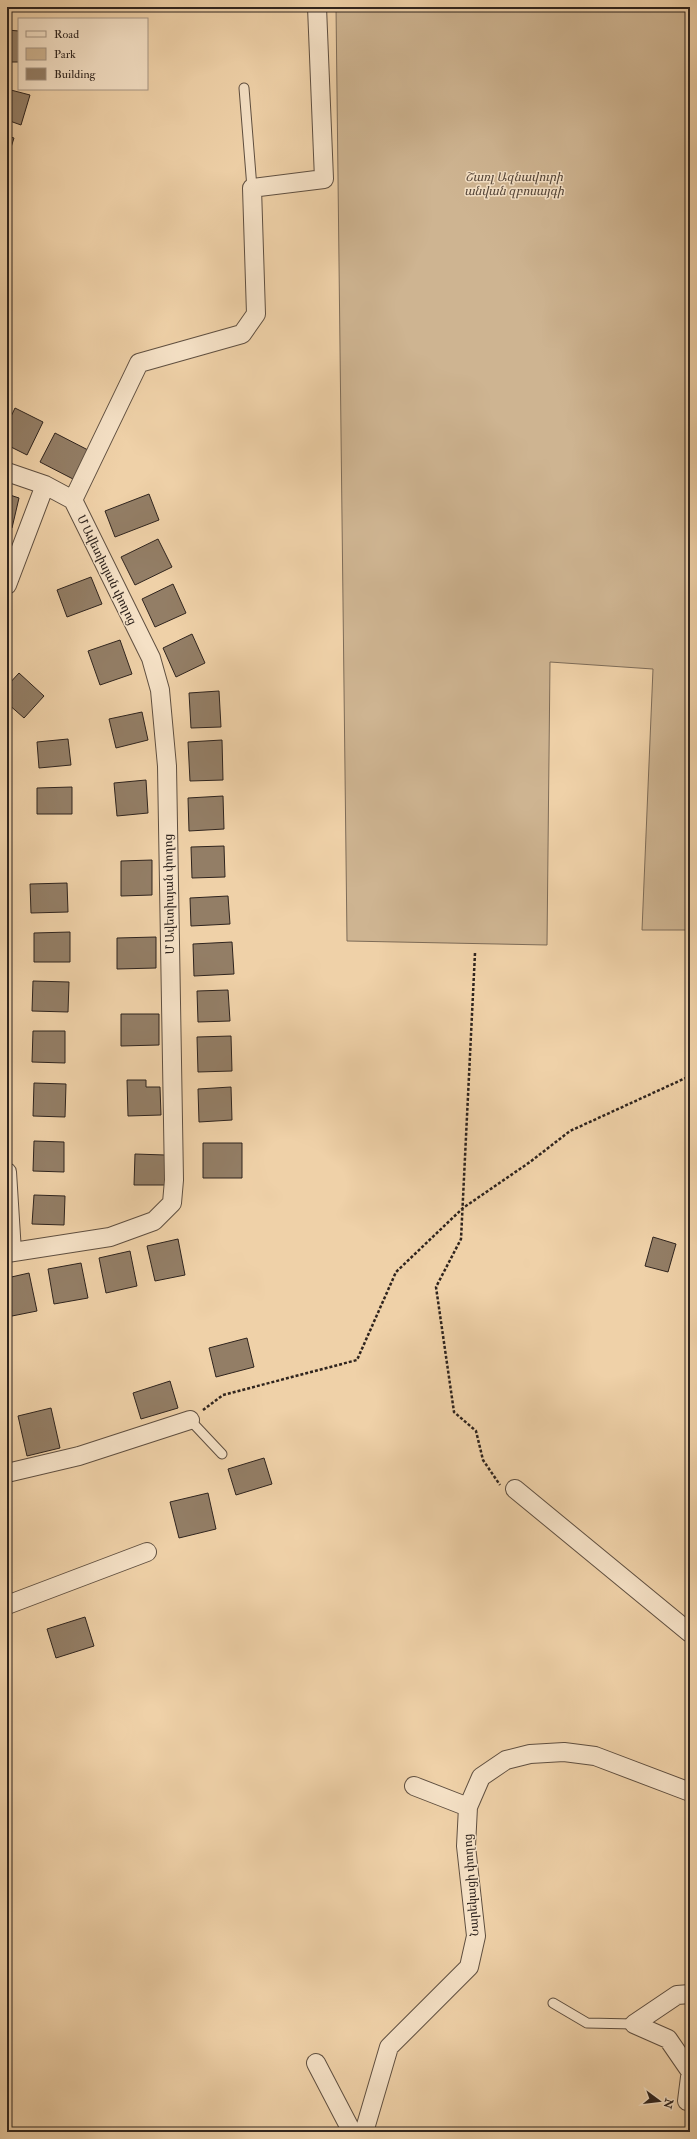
<svg xmlns="http://www.w3.org/2000/svg" width="697" height="2139" viewBox="0 0 697 2139" font-family="'IM FELL Double Pica','Noto Serif Armenian',serif">
	<style>
		.green { fill: #ceb491; stroke: #7e6c58 }
		.building { fill: #937e66; stroke: #2f241e }
		.lines { fill: none; stroke-linecap: round; stroke-linejoin: round }
		.lane-casing { stroke: #5f4f40; stroke-width: 11 }
		.street-casing { stroke: #5f4f40; stroke-width: 20 }
		.path { stroke: #2f241e; stroke-width: 2.5; stroke-dasharray: 3 2; stroke-linecap: butt }
		.lane { stroke: #f5e1c6; stroke-width: 9 }
		.street { stroke: #f5e1c6; stroke-width: 18 }
		.labels { text-anchor: middle; stroke-width: 3; stroke-linejoin: round; paint-order: stroke }
		.park-label { font-size: 12px; font-style: italic; fill: #57483b; stroke: #f5e1c6 }
		.street-label { font-size: 12px; fill: #2f241e; stroke: #f5e1c6 }
	</style>
	<rect width="100%" height="100%" fill="#efd1a8"/>
	<filter id="stains"><feTurbulence type="fractalNoise" baseFrequency=".005" numOctaves="4"/><feColorMatrix values="0 0 0 0 .2 0 0 0 0 .09 0 0 0 0 .02 0 0 0 .5 -.17"/></filter>
	<radialGradient id="worn" r=".72"><stop offset=".6" stop-color="#630" stop-opacity="0"/><stop offset="1" stop-color="#630" stop-opacity=".3"/></radialGradient>
	<path class="green" d="M336,7H690V930H642L653,669L550,662L547,945L347,941Z"/>
	<path class="building" d="M7,30L19,31V62H7Z
		M7,89L30,95L21,125L7,120Z
		M7,136L14,138L7,160Z
		M15,408L43,422L27,455L7,445V425Z
		M55,433L88,450L73,479L40,462Z
		M7,494L19,498L12,528L7,527Z
		M149,494L159,520L115,537L105,511Z
		M158,539L172,567L135,585L121,557Z
		M91,577L102,604L67,617L57,590Z
		M173,584L186,613L155,627L142,599Z
		M192,634L205,663L176,677L163,648Z
		M120,640L132,674L100,685L88,651Z
		M19,673L44,696L24,718L7,703V686Z
		M219,691L221,727L191,728L189,693Z
		M142,712L148,740L116,748L109,719Z
		M68,739L71,765L39,768L37,742Z
		M222,740L223,780L190,781L188,742Z
		M146,780L148,813L117,816L114,783Z
		M72,787V814H37V788Z
		M223,796L224,829L189,831L188,798Z
		M224,846L225,877L192,878L191,847Z
		M152,860V895L121,896V861Z
		M67,883L68,912L31,913L30,884Z
		M228,896L230,924L191,926L190,898Z
		M70,932V962H34V933Z
		M156,937V968L117,969V938Z
		M232,942L234,974L194,976L193,944Z
		M33,981L69,982L68,1012L32,1011Z
		M228,990L230,1021L198,1022L197,991Z
		M121,1014H159V1045L121,1046Z
		M33,1031H65V1063L32,1062Z
		M231,1036L232,1071L198,1072L197,1037Z
		M127,1080H146V1087H160L161,1115L128,1116Z
		M34,1083L66,1084L65,1117L33,1116Z
		M231,1087L232,1120L199,1122L198,1089Z
		M34,1141L64,1142V1172L33,1171Z
		M203,1143H242V1178H203Z
		M135,1154L165,1155V1185H134Z
		M34,1195L65,1196L64,1225L32,1224Z
		M653,1237L676,1244L668,1272L645,1266Z
		M178,1239L185,1275L155,1281L147,1246Z
		M130,1251L137,1286L106,1293L99,1258Z
		M81,1263L88,1298L54,1304L48,1269Z
		M29,1273L37,1311L7,1317V1278Z
		M247,1338L254,1367L216,1377L209,1348Z
		M170,1381L178,1408L141,1419L133,1393Z
		M51,1408L60,1448L27,1456L18,1416Z
		M264,1458L272,1484L236,1495L228,1469Z
		M208,1493L216,1529L179,1538L170,1502Z
		M85,1617L94,1646L56,1658L47,1629Z"/>
	<g class="lines">
		<g class="lane-casing">
			<path id="lane" d="M244,88L252,188
				M190,1420L222,1454
				M553,2003L587,2023L634,2024"/>
		</g>
		<g class="street-casing">
			<path id="street" d="M7,472L45,485L73,500L151,658L160,690L167,766L174,1180L172,1203L154,1221L110,1237L7,1253
				M73,500L139,363L242,334L256,314L252,188L324,179L317,7
				M7,585L45,485
				M7,1172L12,1252
				M7,1473L79,1456L190,1420
				M515,1489L690,1633
				M7,1605L147,1552
				M414,1786L468,1807
				M690,1994L677,1995L634,2024L668,2039L690,2071
				M316,2063L352,2132
				M687,2101L690,2077
				M364,2132L389,2047L469,1967L476,1936L466,1846L468,1807L481,1777L506,1760L530,1754L564,1752L595,1756L690,1792"/>
		</g>
		<path class="path" d="M475,953L461,1239L436,1287L454,1412L476,1431L483,1460L500,1485
			M203,1410L223,1395L357,1360L396,1272L463,1208L530,1162L570,1131L690,1076"/>
		<use href="#lane" class="lane"/>
		<use href="#street" class="street"/>
	</g>
	<g class="labels">
		<g class="park-label">
			<text x="514" y="181">Շառլ Ազնավուրի<tspan x="514" dy="14">անվան զբոսայգի</tspan></text>
		</g>
		<g class="street-label">
			<text transform="translate(107 570) rotate(64)" y="4">Մ Ավետիսյան փողոց</text>
			<text transform="translate(169 894) rotate(-91)" y="4">Մ Ավետիսյան փողոց</text>
			<text transform="translate(471 1885) rotate(-94)" y="4">Նարեկացի փողոց</text>
		</g>
	</g>
	<rect width="697" height="2139" fill="none" stroke="#efd1a8" stroke-width="24"/>
	<rect x="8" y="8" width="681" height="2123" fill="none" stroke="#2f241e" stroke-width="2"/>
	<rect x="12" y="12" width="673" height="2115" fill="none" stroke="#2f241e"/>
	<rect x="18" y="18" width="130" height="72" fill="#f5e1c6" stroke="#a69583"/>
	<rect x="26" y="31" width="20" height="6" fill="#f5e1c6" stroke="#a69583"/>
	<text x="54" y="38" font-size="12" fill="#2f241e">Road</text>
	<rect x="26" y="48" width="20" height="12" fill="#ceb491" stroke="#a69583"/>
	<text x="54" y="58" font-size="12" fill="#2f241e">Park</text>
	<rect x="26" y="68" width="20" height="12" fill="#937e66" stroke="#a69583"/>
	<text x="54" y="78" font-size="12" fill="#2f241e">Building</text>
	<g transform="translate(659 2101) rotate(105)" stroke="#f5e1c6" stroke-width="3" paint-order="stroke">
	<path d="M0-3L7 15L0 10L-7 15Z" fill="#2f241e"/>
	<text y="-6" font-size="11" font-weight="bold" text-anchor="middle" fill="#2f241e">N</text>
	</g>
	<rect width="100%" height="100%" filter="url(#stains)"/>
	<rect width="100%" height="100%" fill="url(#worn)"/>
</svg>
